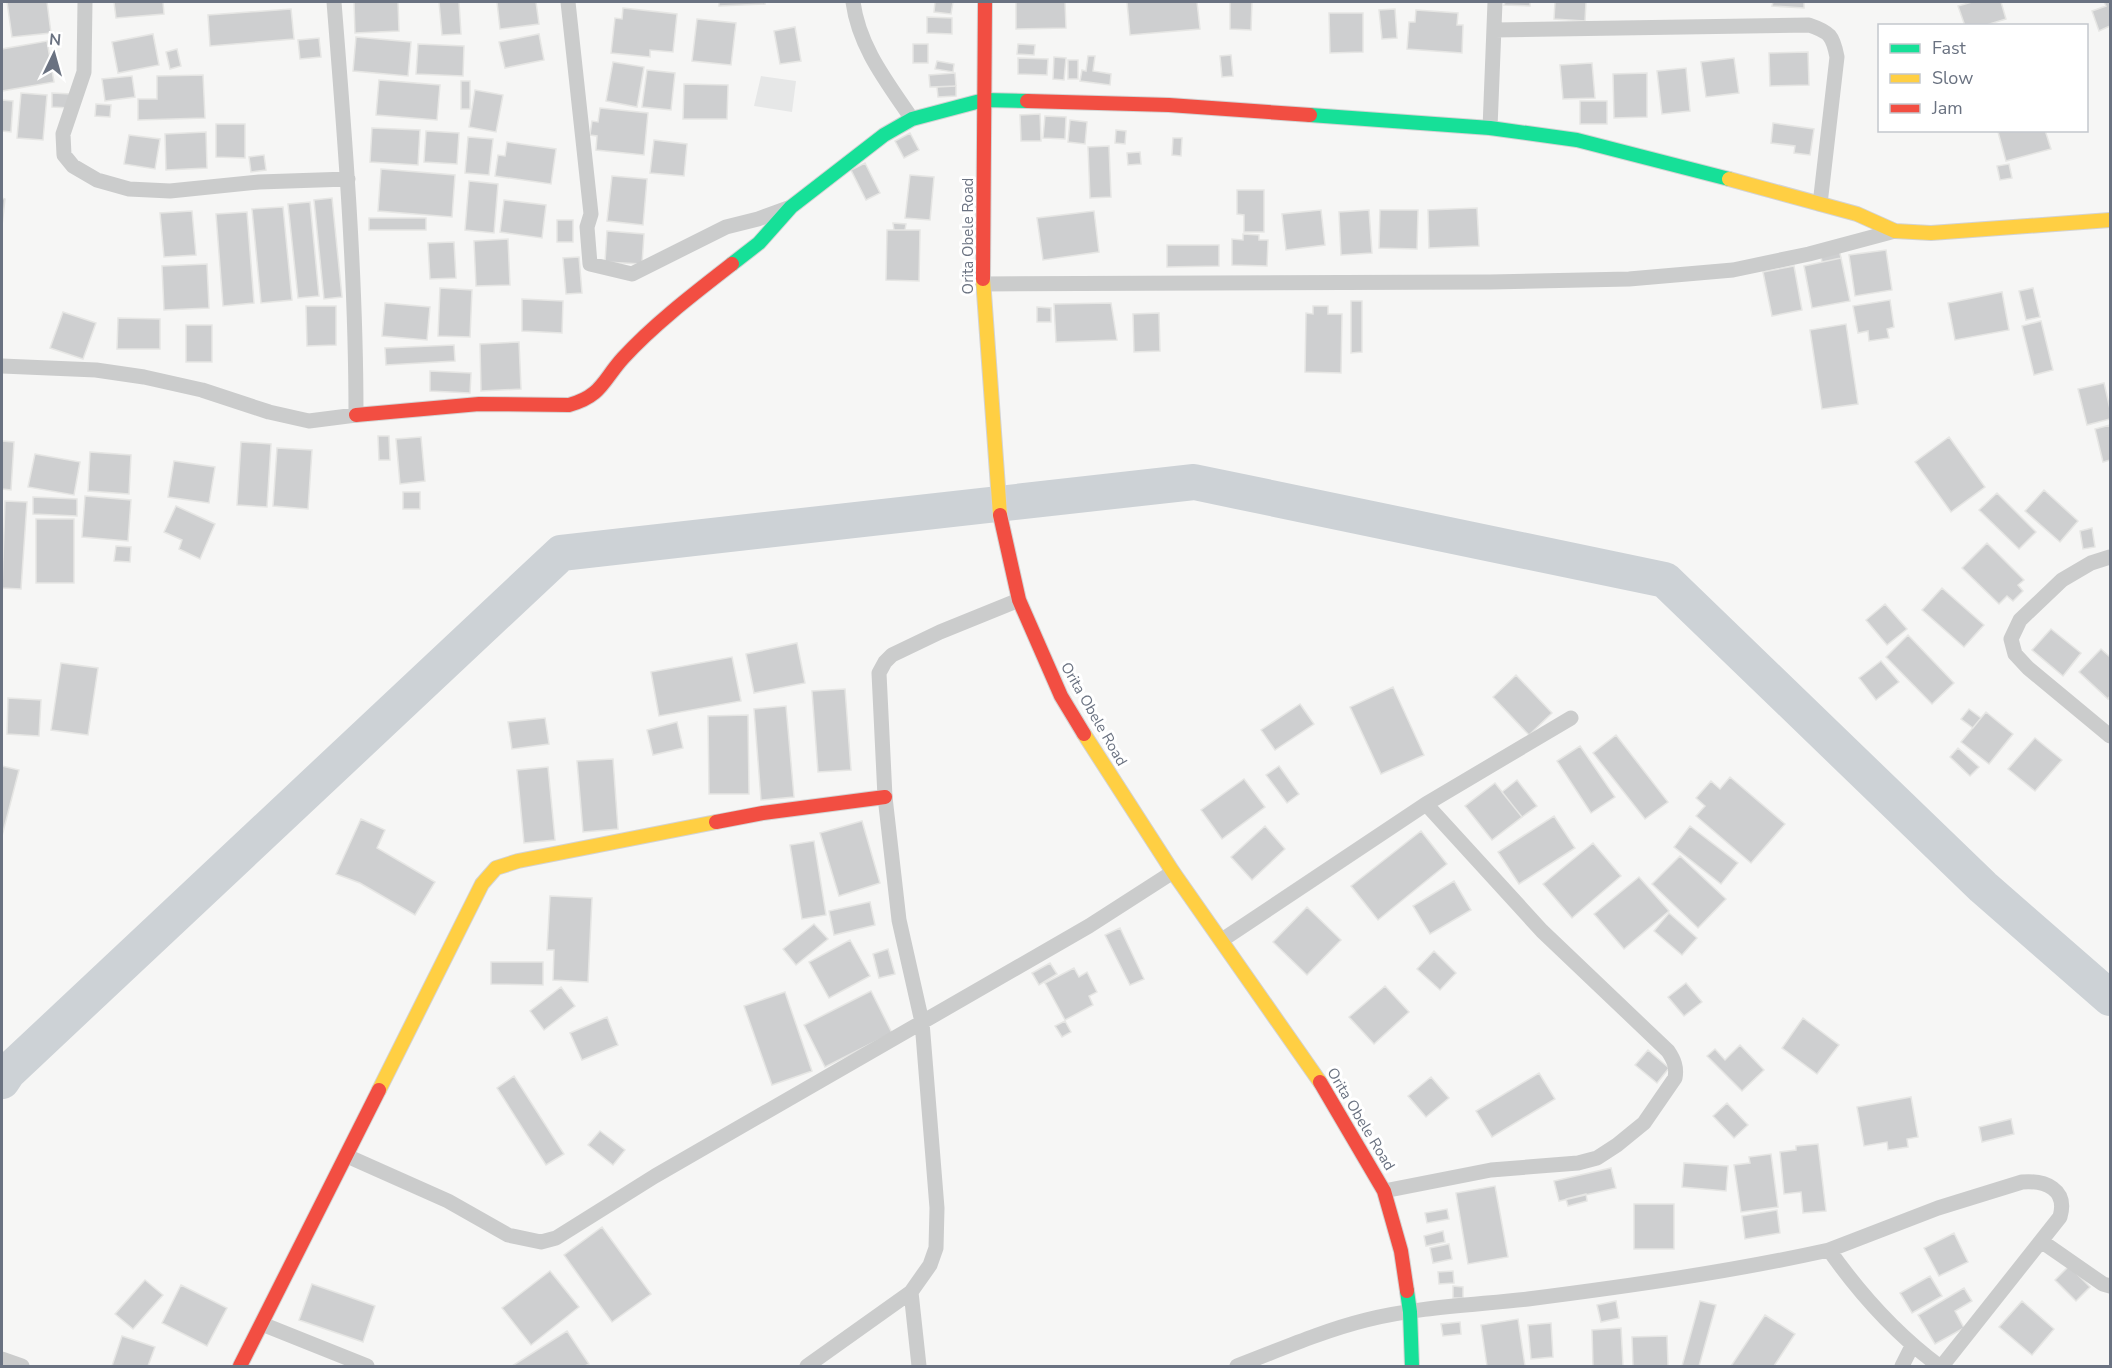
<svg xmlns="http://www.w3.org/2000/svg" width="2112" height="1368" viewBox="0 0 2112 1368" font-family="'Nunito Sans',sans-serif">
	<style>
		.built { fill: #e6e7e7 }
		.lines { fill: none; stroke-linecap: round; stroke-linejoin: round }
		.river { stroke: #cdd2d6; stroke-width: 36 }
		.building { fill: #cecfd0; stroke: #e6e6e4; stroke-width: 1.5 }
		.fast-casing { stroke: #d3d3d3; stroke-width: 16 }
		.slow-casing { stroke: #d3d3d3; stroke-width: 16 }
		.jam-casing { stroke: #d3d3d3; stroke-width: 16 }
		.street { stroke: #cbcccc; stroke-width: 15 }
		.fast { stroke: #16e098; stroke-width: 14 }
		.slow { stroke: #ffcf43; stroke-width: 14 }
		.jam { stroke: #f24e42; stroke-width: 14 }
		.labels { text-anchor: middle; stroke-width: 6; stroke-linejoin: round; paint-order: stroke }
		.street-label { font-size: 15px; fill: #6a7281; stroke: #fff }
	</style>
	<rect width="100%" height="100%" fill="#f6f6f5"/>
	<path class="built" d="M761,76L796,81L792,112L754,106Z"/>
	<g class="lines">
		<path class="river" d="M2,1081L8,1072L561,553L1194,482L1665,580L1983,887L2110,998"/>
	</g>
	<path class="building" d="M7,2H47L51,33L12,37Z
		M114,2H163L164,14L116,18Z
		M354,2H398L399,31L355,33Z
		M439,2H459L461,34L442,35Z
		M497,2H536L539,24L500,29Z
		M719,2H765V4L719,6Z
		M935,2H953L951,14L934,12Z
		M1016,2H1065L1066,28L1016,29Z
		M1127,2H1197L1200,29L1130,35Z
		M1230,2H1252L1251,30L1230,29Z
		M1505,2H1530V6L1504,5Z
		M1555,2H1586L1585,21L1554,19Z
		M1773,2H1804V8L1772,6Z
		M1972,2H2001L2006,19L1983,26H1965L1958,6Z
		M2104,2H2110V26L2099,31L2092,11L2106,6Z
		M623,8L677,14L673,52L650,50V57L611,53L615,18L622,19Z
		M291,9L294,39L210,46L208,15Z
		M1395,9L1397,38L1382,39L1379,10Z
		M1416,10L1458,13L1457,25H1463L1462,53L1407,49L1409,22H1415Z
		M1329,13H1363V52L1330,53Z
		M927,17L952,18V34L927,33Z
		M697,19L736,23L731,65L692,61Z
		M795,27L801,61L780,64L774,31Z
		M153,34L159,65L118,73L112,42Z
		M539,34L544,60L505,68L499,42Z
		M356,37L411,42L408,76L353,71Z
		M319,38L321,57L300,59L298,40Z
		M47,41L54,82L2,91V49Z
		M418,44L464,46L463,76L416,74Z
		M913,44H928V63H913Z
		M1018,44L1035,45L1034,55L1017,54Z
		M177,49L181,66L170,69L166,52Z
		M1808,52L1809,85L1770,86L1769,53Z
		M1231,55L1233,76L1222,77L1220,56Z
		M1088,56H1095L1093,71L1111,74L1110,85L1080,81L1082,70L1086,71Z
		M1054,57L1066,58L1064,80L1053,79Z
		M1018,58L1048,59L1047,75L1018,74Z
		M1734,58L1739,93L1706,97L1701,62Z
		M1068,60H1078V79H1068Z
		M937,61L954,64L953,72L935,69Z
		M613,62L644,67L637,107L606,101Z
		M1592,63L1595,98L1563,99L1560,65Z
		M1686,68L1690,111L1662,114L1657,71Z
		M647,70L675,73L671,110L642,107Z
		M955,73L956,86L930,87L929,75Z
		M1647,73V117L1614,118L1613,74Z
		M203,75L205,118L138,120V99H157V76Z
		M132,76L135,97L105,101L102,79Z
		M379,80L440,85L437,120L376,115Z
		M461,81H470V109H461Z
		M684,84L728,85L727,119H683Z
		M956,86V96L938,97L937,87Z
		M475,90L503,95L496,132L469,127Z
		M21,93L47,95L43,140L17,138Z
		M52,93L71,94L70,108L52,107Z
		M2,100L13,101L11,132L2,131Z
		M1580,101H1607V124H1580Z
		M96,104L111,105L110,117L95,116Z
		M600,108L648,113L644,155L596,150L597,136L590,135L592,121L598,122Z
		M1040,114L1041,141H1021L1020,115Z
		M1045,116L1066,117L1065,139L1043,138Z
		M1070,120L1087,122L1085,144L1068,142Z
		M1773,123L1814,129L1810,155L1794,153L1795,146L1771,143Z
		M216,124H245V158L216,157Z
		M372,128L420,130L418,165L370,162Z
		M1116,130L1126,131L1125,144L1115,143Z
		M2005,130H2045L2051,149L2006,161L1998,132Z
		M426,131L459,133L457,164L424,162Z
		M206,132L207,168L166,170L165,134Z
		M910,133L919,150L904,158L895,141Z
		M129,135L160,139L155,169L124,164Z
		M468,137L493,139L489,175L465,173Z
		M1173,138H1182L1181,156L1172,155Z
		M654,140L687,144L684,176L650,173Z
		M507,142L556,149L551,184L495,176L498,155L505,156Z
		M1109,146L1111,197L1090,198L1088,147Z
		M1140,152L1141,164L1128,165L1127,153Z
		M264,155L266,170L251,172L249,157Z
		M865,163L880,193L866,200L851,170Z
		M2009,164L2012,178L2000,180L1997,166Z
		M381,169L455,175L452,217L378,211Z
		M910,175L934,177L930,220L905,218Z
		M612,176L647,179L643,225L607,221Z
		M469,181L498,184L494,233L465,230Z
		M1237,190H1264V232H1244V215L1237,214Z
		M2,198L5,199L2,226Z
		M332,198L342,297L324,299L314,200Z
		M504,200L546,205L542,238L500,232Z
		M310,202L319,296L298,298L288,204Z
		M283,207L292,300L261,303L252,209Z
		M1477,208L1479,246L1429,248L1428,210Z
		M1321,210L1325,245L1286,250L1282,214Z
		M1369,210L1372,253L1341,255L1339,212Z
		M1380,210H1418L1417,249L1379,248Z
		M192,211L196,255L164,257L160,213Z
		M1094,211L1099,252L1043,260L1037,218Z
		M247,212L254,303L223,306L216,214Z
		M369,218H426V230H369Z
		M557,220H573V242H557Z
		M893,223L906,224L905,230H894Z
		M887,230H920L919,281L886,280Z
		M607,231L644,234L642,264L605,262Z
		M1243,234L1259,235V240H1268L1267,266L1232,265V239L1243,240Z
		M508,239L510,285L476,286L474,241Z
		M454,242L456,278L430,279L428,243Z
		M1167,245H1219V266L1167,267Z
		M1839,249L1841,258L1822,262L1820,252Z
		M1886,250L1892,290L1855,296L1849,255Z
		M579,257L582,293L566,294L563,258Z
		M1841,258L1850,301L1812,308L1804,266Z
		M207,264L209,308L164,310L162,266Z
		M1794,266L1802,310L1772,316L1763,272Z
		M440,288L472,290L470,337L438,336Z
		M2033,288L2040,317L2026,320L2019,291Z
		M2002,292L2009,330L1955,340L1948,303Z
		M522,299L563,301L562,333L522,331Z
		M1890,300L1894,327L1887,329L1889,338L1869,341L1868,331L1858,333L1853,306Z
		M1351,301H1362V352L1351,353Z
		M385,303L430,307L427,340L382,336Z
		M1111,303L1117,340L1056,342L1054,304Z
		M306,306H336V345L307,346Z
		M1313,306H1328V314H1342L1341,373L1305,372L1306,313L1313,314Z
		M1037,307L1051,308V322H1037Z
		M63,312L96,323L83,359L50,348Z
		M1159,313L1160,351L1134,352L1133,314Z
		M118,318L160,319V349H117Z
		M2041,321L2053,370L2034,375L2022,326Z
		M1846,324L1858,404L1822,409L1810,330Z
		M186,325H212V362H186Z
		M519,342L521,389L481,391L480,344Z
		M454,345L455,361L386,365L385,348Z
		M430,371L471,373L470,393L430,391Z
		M2104,383L2110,409V419L2087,425L2078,389Z
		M2110,425V460L2103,462L2095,429Z
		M378,436H389L390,460H379Z
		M421,437L425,481L400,484L396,439Z
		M1949,437L1985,487L1951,512L1915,462Z
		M2,441L14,442L11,490L2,489Z
		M241,442L271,444L267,507L237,505Z
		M277,448L312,450L308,509L273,506Z
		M90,452L131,455L129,494L88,491Z
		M35,454L80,462L74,495L28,487Z
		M174,461L215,467L209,503L168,497Z
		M2044,490L2078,521L2060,542L2025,511Z
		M403,492H420V509H403Z
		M1997,493L2036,532L2019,549L1979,510Z
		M85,496L131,500L128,541L82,537Z
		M33,497L77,499V516L33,514Z
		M5,501L27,502L21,589L2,588Z
		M176,506L215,524L200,559L179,549L182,540L164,532Z
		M36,519H74V583H36Z
		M2092,528L2095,547L2083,549L2080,531Z
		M1987,543L2024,580L2018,585L2023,591L2013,601L2007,596L1999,604L1962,568Z
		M116,546L131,547L130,562L114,561Z
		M1942,588L1984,625L1964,647L1922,610Z
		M1885,604L1907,629L1887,645L1866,620Z
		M2051,629L2081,653L2063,676L2032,650Z
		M1908,635L1954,683L1932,704L1886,657Z
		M797,643L805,683L754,693L746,654Z
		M2101,649L2110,657V696L2108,699L2079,672Z
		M732,657L741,701L659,716L651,672Z
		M1881,661L1899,682L1876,700L1859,678Z
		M61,663L98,668L88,735L51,730Z
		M1516,675L1552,713L1529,735L1493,697Z
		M1393,687L1424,755L1381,774L1350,707Z
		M845,689L851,770L818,772L812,691Z
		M8,698L41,700L39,736L7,734Z
		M1300,704L1314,724L1275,750L1261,730Z
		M786,706L794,797L761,800L754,709Z
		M1969,709L1981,718L1973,728L1961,719Z
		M1986,712L2013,734L1989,764L1961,742Z
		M748,715L749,794H709L708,716Z
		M545,718L549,744L512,749L508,722Z
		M677,722L683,748L653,755L647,730Z
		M1616,735L1668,802L1645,819L1593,753Z
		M2035,738L2062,760L2035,791L2008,769Z
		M1580,746L1615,797L1591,813L1557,761Z
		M1958,748L1979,767L1970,776L1950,757Z
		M613,759L618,829L583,832L577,761Z
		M2,766L19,770L2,836Z
		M1279,766L1299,794L1287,803L1266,775Z
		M548,767L555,840L524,843L517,770Z
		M1730,777L1785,824L1751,863L1696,816L1705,806L1696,798L1711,781L1720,789Z
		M1244,779L1265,807L1222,839L1201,810Z
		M1517,780L1537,806L1522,817L1502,792Z
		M1495,783L1522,817L1492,840L1465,806Z
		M1554,816L1575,848L1519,884L1498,852Z
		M361,819L385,830L377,848L435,882L415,915L360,883L336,874Z
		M862,821L880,883L839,896L820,833Z
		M1265,826L1285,849L1252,880L1231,857Z
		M1690,826L1738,863L1721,884L1674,847Z
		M1421,831L1447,864L1378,920L1351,886Z
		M814,841L826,915L802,919L790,845Z
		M1593,843L1621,876L1572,918L1543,884Z
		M1680,856L1726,899L1698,928L1652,884Z
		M1639,877L1669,911L1624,949L1594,914Z
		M1454,881L1471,910L1430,934L1413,906Z
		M550,896L592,898L588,982L553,980L554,950H547Z
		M870,902L875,925L834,935L829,911Z
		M1307,907L1341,940L1307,975L1273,942Z
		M1669,913L1697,938L1682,955L1654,931Z
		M814,924L828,939L796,965L783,949Z
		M1120,928L1144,979L1130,985L1105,935Z
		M850,940L870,976L829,998L809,962Z
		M888,949L895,974L879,978L873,954Z
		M1434,951L1456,973L1440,990L1417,969Z
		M491,962H543V985L491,984Z
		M1050,963L1057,974L1039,985L1032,973Z
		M1074,968L1079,977L1087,972L1097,992L1089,996L1093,1005L1065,1020L1045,983Z
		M1686,983L1702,1002L1684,1016L1668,997Z
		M1385,986L1409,1012L1374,1044L1349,1017Z
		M561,987L575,1006L544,1030L530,1011Z
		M871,991L892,1033L825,1067L804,1025Z
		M785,992L812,1071L772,1085L744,1006Z
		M607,1017L618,1045L582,1060L570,1033Z
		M1803,1018L1839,1045L1817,1074L1782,1048Z
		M1065,1021L1071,1032L1062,1037L1055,1026Z
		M1740,1045L1764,1070L1742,1091L1707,1056L1715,1049L1725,1060Z
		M1648,1050L1669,1068L1657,1083L1635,1065Z
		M1539,1073L1555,1099L1492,1137L1476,1111Z
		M514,1076L564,1154L546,1165L497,1088Z
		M1431,1077L1449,1098L1426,1117L1408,1096Z
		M1911,1097L1918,1137L1907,1139L1908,1147L1888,1150L1887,1142L1864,1146L1857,1107Z
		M1727,1103L1748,1125L1734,1138L1713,1116Z
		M2011,1119L2014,1134L1982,1142L1979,1127Z
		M600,1131L625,1150L613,1165L588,1145Z
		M1818,1144L1826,1211L1803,1213L1801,1192L1784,1194L1780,1152L1796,1150V1146Z
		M1771,1154L1778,1207L1741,1212L1734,1165L1750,1163L1749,1157Z
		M1684,1163L1728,1166L1726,1191L1682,1187Z
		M1611,1168L1616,1188L1559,1201L1554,1181Z
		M1495,1186L1508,1257L1468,1264L1456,1193Z
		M1586,1194L1587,1201L1568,1206L1566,1199Z
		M1634,1204H1674V1249H1634Z
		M1447,1209L1449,1219L1427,1223L1425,1213Z
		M1777,1210L1780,1233L1745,1239L1742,1216Z
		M602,1227L651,1294L612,1322L564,1255Z
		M1443,1231L1445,1242L1426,1246L1424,1236Z
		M1954,1233L1968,1262L1939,1276L1924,1248Z
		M1449,1244L1452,1259L1433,1263L1430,1248Z
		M2069,1266L2090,1287L2076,1301L2055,1280Z
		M550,1271L579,1307L531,1345L502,1308Z
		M1453,1271L1454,1283L1439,1284L1438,1272Z
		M1930,1276L1942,1296L1912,1313L1900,1293Z
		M145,1280L163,1295L133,1329L115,1314Z
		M312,1284L375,1306L363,1342L299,1320Z
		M181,1285L227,1308L207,1346L162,1323Z
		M1453,1286L1463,1287V1298H1453Z
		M1964,1288L1972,1301L1955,1311L1964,1328L1935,1344L1918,1315Z
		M1616,1301L1619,1318L1601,1322L1597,1305Z
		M1700,1301L1716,1305L1699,1366H1682Z
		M2022,1301L2054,1329L2032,1355L1999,1327Z
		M1765,1315L1795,1334L1774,1366H1731Z
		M1518,1319L1525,1366H1487L1481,1325Z
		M1460,1322L1461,1334L1443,1336L1441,1324Z
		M1551,1323L1553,1357L1531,1359L1528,1325Z
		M1621,1328L1623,1366H1593L1592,1330Z
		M567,1331L589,1364L585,1366H512Z
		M122,1336L155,1347L148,1366H112Z
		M1667,1336L1668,1366H1633L1632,1337Z"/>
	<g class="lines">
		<g class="fast-casing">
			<path id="fast" d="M1310,115L1490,128L1577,140L1729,179
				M732,264L759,243L791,207L884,135L912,119L984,100L1027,101
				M1407,1291L1410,1312L1412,1366"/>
		</g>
		<g class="slow-casing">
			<path id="slow" d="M1729,179L1857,214L1895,231L1931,233L2110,220
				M983,279L1000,515
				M1084,734L1173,872L1320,1082
				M379,1090L482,884L496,868L518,861L716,822"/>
		</g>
		<g class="jam-casing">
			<path id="jam" d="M1027,101L1169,105L1310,115
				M983,279L985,2
				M356,415L479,404L569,405C602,396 603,380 623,358C654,324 696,292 732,264
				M1000,515L1019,600L1061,696L1084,734
				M716,822L763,813L885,797
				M1320,1082L1384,1191L1401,1251L1407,1291
				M240,1366L379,1090"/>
		</g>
		<path class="street" d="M85,2L84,72L63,134L64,155L73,166L97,180L129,189L170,191L259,182L348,179
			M568,2L591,214L587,227L590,264L632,274L726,227L758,219L788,208
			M853,2C859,47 887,82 912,119
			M1495,30L1809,25C1830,32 1833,36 1837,57L1820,204
			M1490,128L1495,2
			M983,284L1490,282L1629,279L1733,270L1809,254L1895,231
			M2,366L96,370L144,377L202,390L269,412L309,421L356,415C356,277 345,139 334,2
			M2110,557L2091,563L2062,580L2020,620L2011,639L2015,654L2028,668L2110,736
			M1222,940L1426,804L1571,718
			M347,1156L448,1201L508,1235L541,1242L556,1238L655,1176L1089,926L1173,872
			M1384,1191L1491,1170L1578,1163L1597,1158L1617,1145L1644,1123L1675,1078C1677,1067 1674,1060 1668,1051L1542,931L1426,804
			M2041,1241L2103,1284L2110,1286
			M1829,1250L1938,1208L2022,1182C2045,1180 2068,1189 2060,1217L1942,1366
			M262,1324L367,1366
			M2,1359L22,1366
			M807,1366L911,1292
			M919,1366L911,1292L930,1265L936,1248L937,1208L922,1022L899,920L885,797L879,673L885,662L892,655L940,632L1019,600
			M1237,1366C1279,1350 1322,1331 1366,1320C1418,1307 1474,1305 1528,1299C1629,1286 1729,1272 1829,1250C1860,1294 1896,1334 1939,1366
			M1902,1366L1912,1346"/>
		<use href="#fast" class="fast"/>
		<use href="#slow" class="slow"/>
		<use href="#jam" class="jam"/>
	</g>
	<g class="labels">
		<g class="street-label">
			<text transform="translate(968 236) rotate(-90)" y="5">Orita Obele Road</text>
			<text transform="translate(1094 714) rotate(60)" y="5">Orita Obele Road</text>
			<text transform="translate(1361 1119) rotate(59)" y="5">Orita Obele Road</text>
		</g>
	</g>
	<rect width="2112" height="1368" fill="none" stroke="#6a7281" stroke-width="6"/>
	<rect x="1878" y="24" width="210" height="108" fill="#ffffff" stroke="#c3c7cd" stroke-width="1.5"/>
	<rect x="1890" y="44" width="30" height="9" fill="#16e098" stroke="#c3c7cd" stroke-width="1.5"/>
	<text x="1932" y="54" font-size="18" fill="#6a7281">Fast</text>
	<rect x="1890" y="74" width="30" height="9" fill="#ffcf43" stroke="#c3c7cd" stroke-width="1.5"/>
	<text x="1932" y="84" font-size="18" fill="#6a7281">Slow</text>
	<rect x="1890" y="104" width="30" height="9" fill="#f24e42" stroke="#c3c7cd" stroke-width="1.5"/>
	<text x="1932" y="114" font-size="18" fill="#6a7281">Jam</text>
	<g transform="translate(54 54) rotate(5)" stroke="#ffffff" stroke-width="4.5" paint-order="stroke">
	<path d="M0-4.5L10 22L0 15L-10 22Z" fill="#6a7281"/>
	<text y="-9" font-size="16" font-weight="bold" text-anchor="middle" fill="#6a7281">N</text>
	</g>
</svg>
